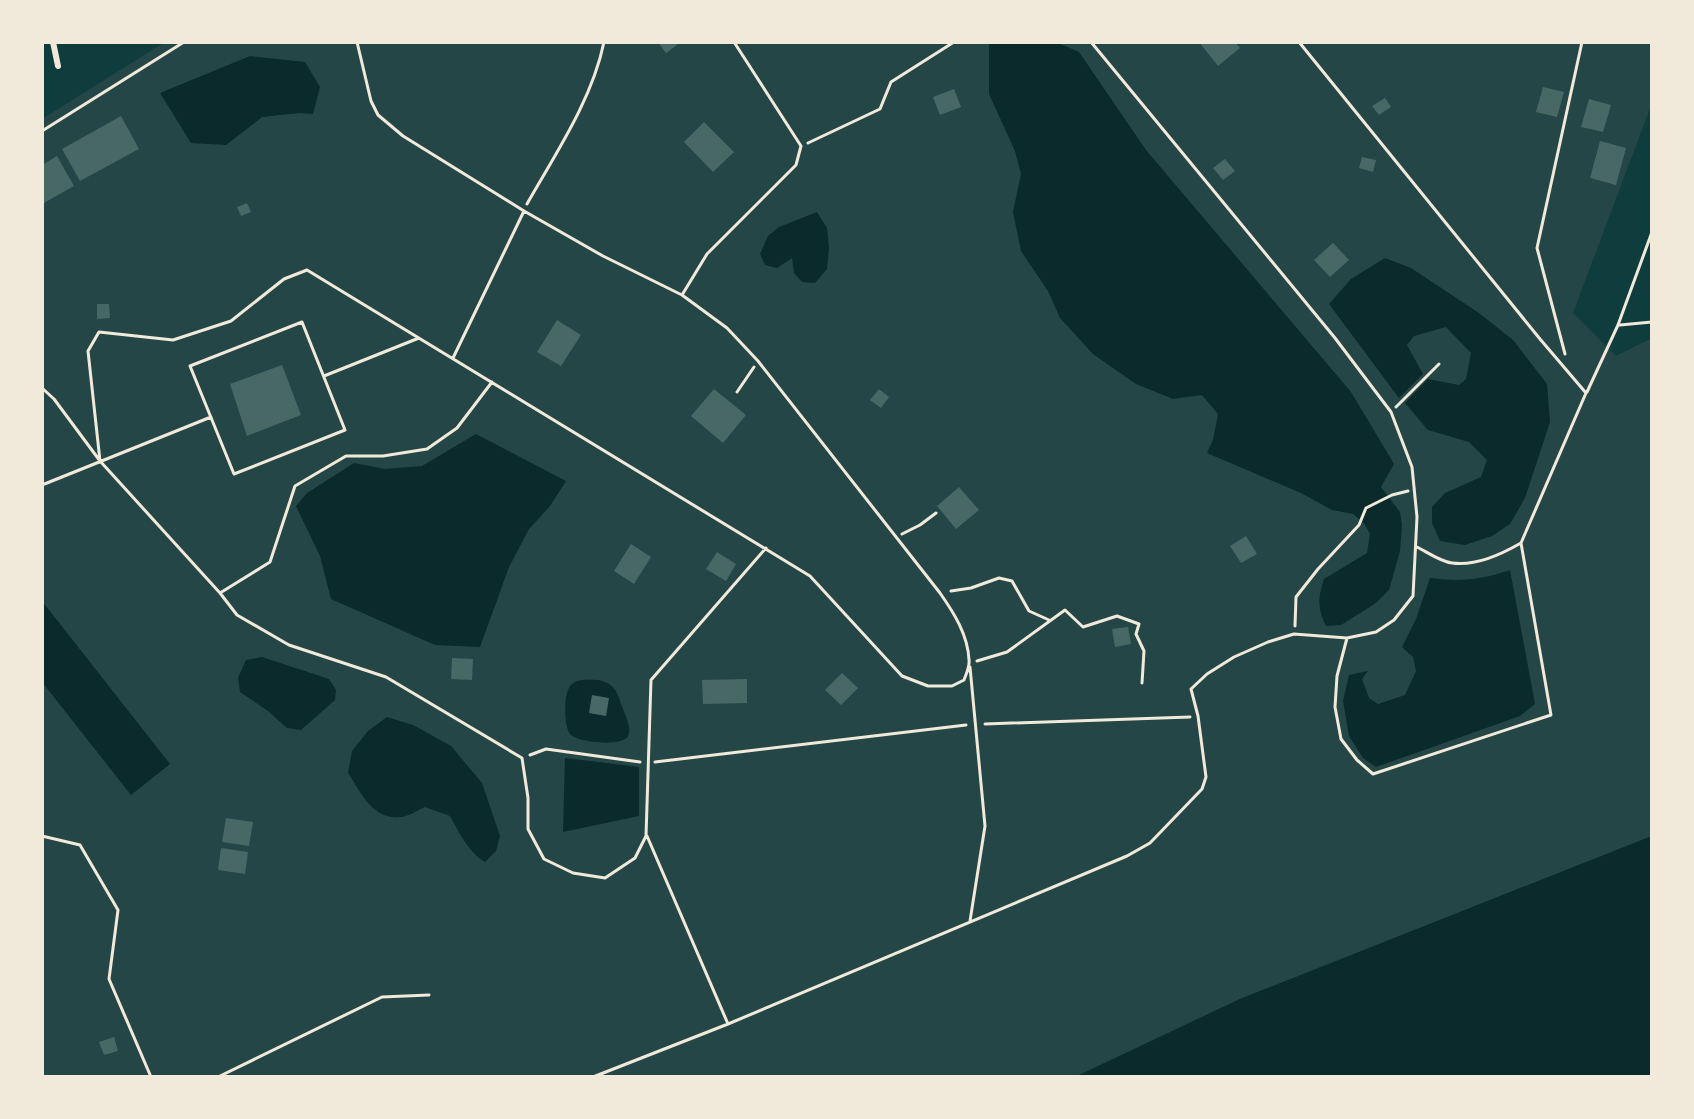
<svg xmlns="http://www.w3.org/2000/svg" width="1694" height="1119" viewBox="0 0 1694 1119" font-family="Raleway,sans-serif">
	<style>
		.green { fill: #244646 }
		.water { fill: #0a2a2b }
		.building { fill: #486865 }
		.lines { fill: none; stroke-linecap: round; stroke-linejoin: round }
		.path { stroke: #f1e9da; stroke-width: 3 }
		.service { stroke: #f1e9da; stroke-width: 3 }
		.minor { stroke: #f1e9da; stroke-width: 6 }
	</style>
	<rect width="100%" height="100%" fill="#0f3d3e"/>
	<path class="green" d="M165,42H1652V103L1573,313L1616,356L1652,338V836L1240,999L1075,1077H42V119Z"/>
	<path class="water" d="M989,42H1056L1079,52L1146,150L1351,392L1394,464L1381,487L1400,512L1402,525L1400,551L1389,590L1376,603L1341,625L1326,626C1317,607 1318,598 1324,579L1367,553L1370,534L1364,523L1353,514L1332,510L1301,493L1207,453L1213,440L1218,414L1202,395L1173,399L1136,384L1093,354L1060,318L1048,291L1021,251L1013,212L1021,174L1015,151L989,94Z
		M250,56L305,62L320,87L313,114L299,113L262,117L226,145L191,143L160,93Z
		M817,212L827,228L829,248L827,269L815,283L802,282L794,273L792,258L777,268L765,265L760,254L768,236L779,227Z
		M1385,258L1411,268L1479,313L1513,340L1547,384L1550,422L1525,498L1510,524L1492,536L1465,545L1440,541L1432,523V507L1445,493L1481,477L1487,460L1469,442L1428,430L1405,403L1428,379L1459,385L1466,379L1471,353L1446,327L1414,336L1407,345L1423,374L1399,398L1329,304L1351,279Z
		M476,434L566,481L550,506L529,529L509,567L480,647L435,645L331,599L320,556L296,506L307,493L354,463L385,469L422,466Z
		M1510,570L1535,704L1520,716L1376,767L1363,758L1349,736L1343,701L1349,675L1368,671L1362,679L1369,698L1378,704L1405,695L1416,671L1413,657L1402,647L1416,619L1430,578C1463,582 1479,580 1510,570Z
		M42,601L170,764L131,795L42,682Z
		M262,657L329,679L336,690L335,700L301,730L287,728L268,711L240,692L238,678L246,660Z
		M599,680C615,684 617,692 622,706C625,715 632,728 628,736C623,747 578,743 570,734C568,732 567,726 566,723C565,712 563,687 575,682C581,679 592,680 599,680Z
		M387,717L413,725L451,746L482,783L500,836L496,851L485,862C468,852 459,832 450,816L425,807C418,810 408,817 400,817C372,820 361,792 348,773L352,751L368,731Z
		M565,758L639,767V816L563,832Z
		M1652,836V1077H1075L1240,999Z"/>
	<path class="building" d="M658,42H676L678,44L666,53Z
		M1199,42H1235L1240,48L1218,66Z
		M1543,87L1564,92L1557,117L1536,112Z
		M954,89L961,107L940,115L933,97Z
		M1385,98L1391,107L1379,115L1372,106Z
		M1589,99L1611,105L1603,132L1581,127Z
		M121,116L139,149L80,181L62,149Z
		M704,122L734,152L713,172L684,142Z
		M1600,141L1626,148L1616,185L1590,178Z
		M57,156L74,186L42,204V165Z
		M1362,157L1376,160L1373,172L1359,168Z
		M1225,159L1235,171L1223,180L1213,168Z
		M247,203L251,212L241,216L237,207Z
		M1333,243L1349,260L1330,277L1314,260Z
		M97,304H109L110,318L97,319Z
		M557,320L581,335L561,366L537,352Z
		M282,365L301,415L247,436L230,384Z
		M714,389L746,415L723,443L691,416Z
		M879,389L889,397L881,408L870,400Z
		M959,487L979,510L956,529L937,506Z
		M1246,536L1257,554L1241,563L1230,546Z
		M631,544L651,557L634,584L614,571Z
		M717,552L736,564L726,581L706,569Z
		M1128,627L1131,644L1115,647L1112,629Z
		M452,658L473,659L472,680L451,679Z
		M842,673L858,688L841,705L825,690Z
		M747,679V703L703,704L702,680Z
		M592,695L609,698L606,716L589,713Z
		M226,818L253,822L249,846L222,842Z
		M221,848L248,852L245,874L218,870Z
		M114,1037L118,1051L104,1055L99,1042Z"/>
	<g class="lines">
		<path class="path" d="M808,143L880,109L891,82L954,42
			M527,204C556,153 592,100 604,42
			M1565,354L1537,248L1582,42
			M737,392L754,367
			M1396,407L1439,364
			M902,534L920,525L936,513
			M951,591L971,588L999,578L1012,581L1029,611L1049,620
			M1295,626L1296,597L1318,569L1359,525L1366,508L1392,495L1408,491
			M977,661L1007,652L1065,610L1083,627L1117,616L1139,624L1136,634L1144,651L1142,683
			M985,724L1190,717
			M530,755L546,749L640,762
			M655,762L966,725
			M42,836L80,845L118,910L109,979L151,1077
			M218,1077L382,997L429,995"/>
		<path class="service" d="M357,42L371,101L378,115L403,136L524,211
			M1299,42L1540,339L1586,393L1521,543L1551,715L1373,774L1357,760L1341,739L1335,707L1337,676L1347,638
			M42,131L184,42
			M682,295L707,254L796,165L801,146L734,42
			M302,322L345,430L234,474L190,366Z
			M1620,325L1652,322
			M324,376L419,338
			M42,388L54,399L100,461L220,593L237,615L289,645L386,677L522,758L528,798V829L544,859L573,873L605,878L635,858L646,836L651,680L766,548
			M1587,392L1618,325L1652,232
			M100,461L88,351L99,332L173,340L231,321L284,279L307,270L810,576L902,676L928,686H952L964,680C966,674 970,667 969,660C968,635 954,613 940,593L758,361L727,328L682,295L603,256L524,211L453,358
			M42,485L211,417
			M1417,547C1427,552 1441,562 1452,563C1476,566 1500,555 1521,543
			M220,593L270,562L295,486L346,456H383L427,449L457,428L492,382
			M647,836L728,1024
			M970,921L985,826L970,667
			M593,1077L728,1024L1127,856L1150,843L1202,789L1206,777L1198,716L1191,689L1207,674L1234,657L1268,642L1294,634L1347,638L1376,632L1394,620L1413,596L1417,517L1412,467L1391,412L1335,338L1091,42"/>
		<path class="minor" d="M53,42L58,66"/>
	</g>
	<rect width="1694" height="1119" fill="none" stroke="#f1e9da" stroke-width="88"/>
</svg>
